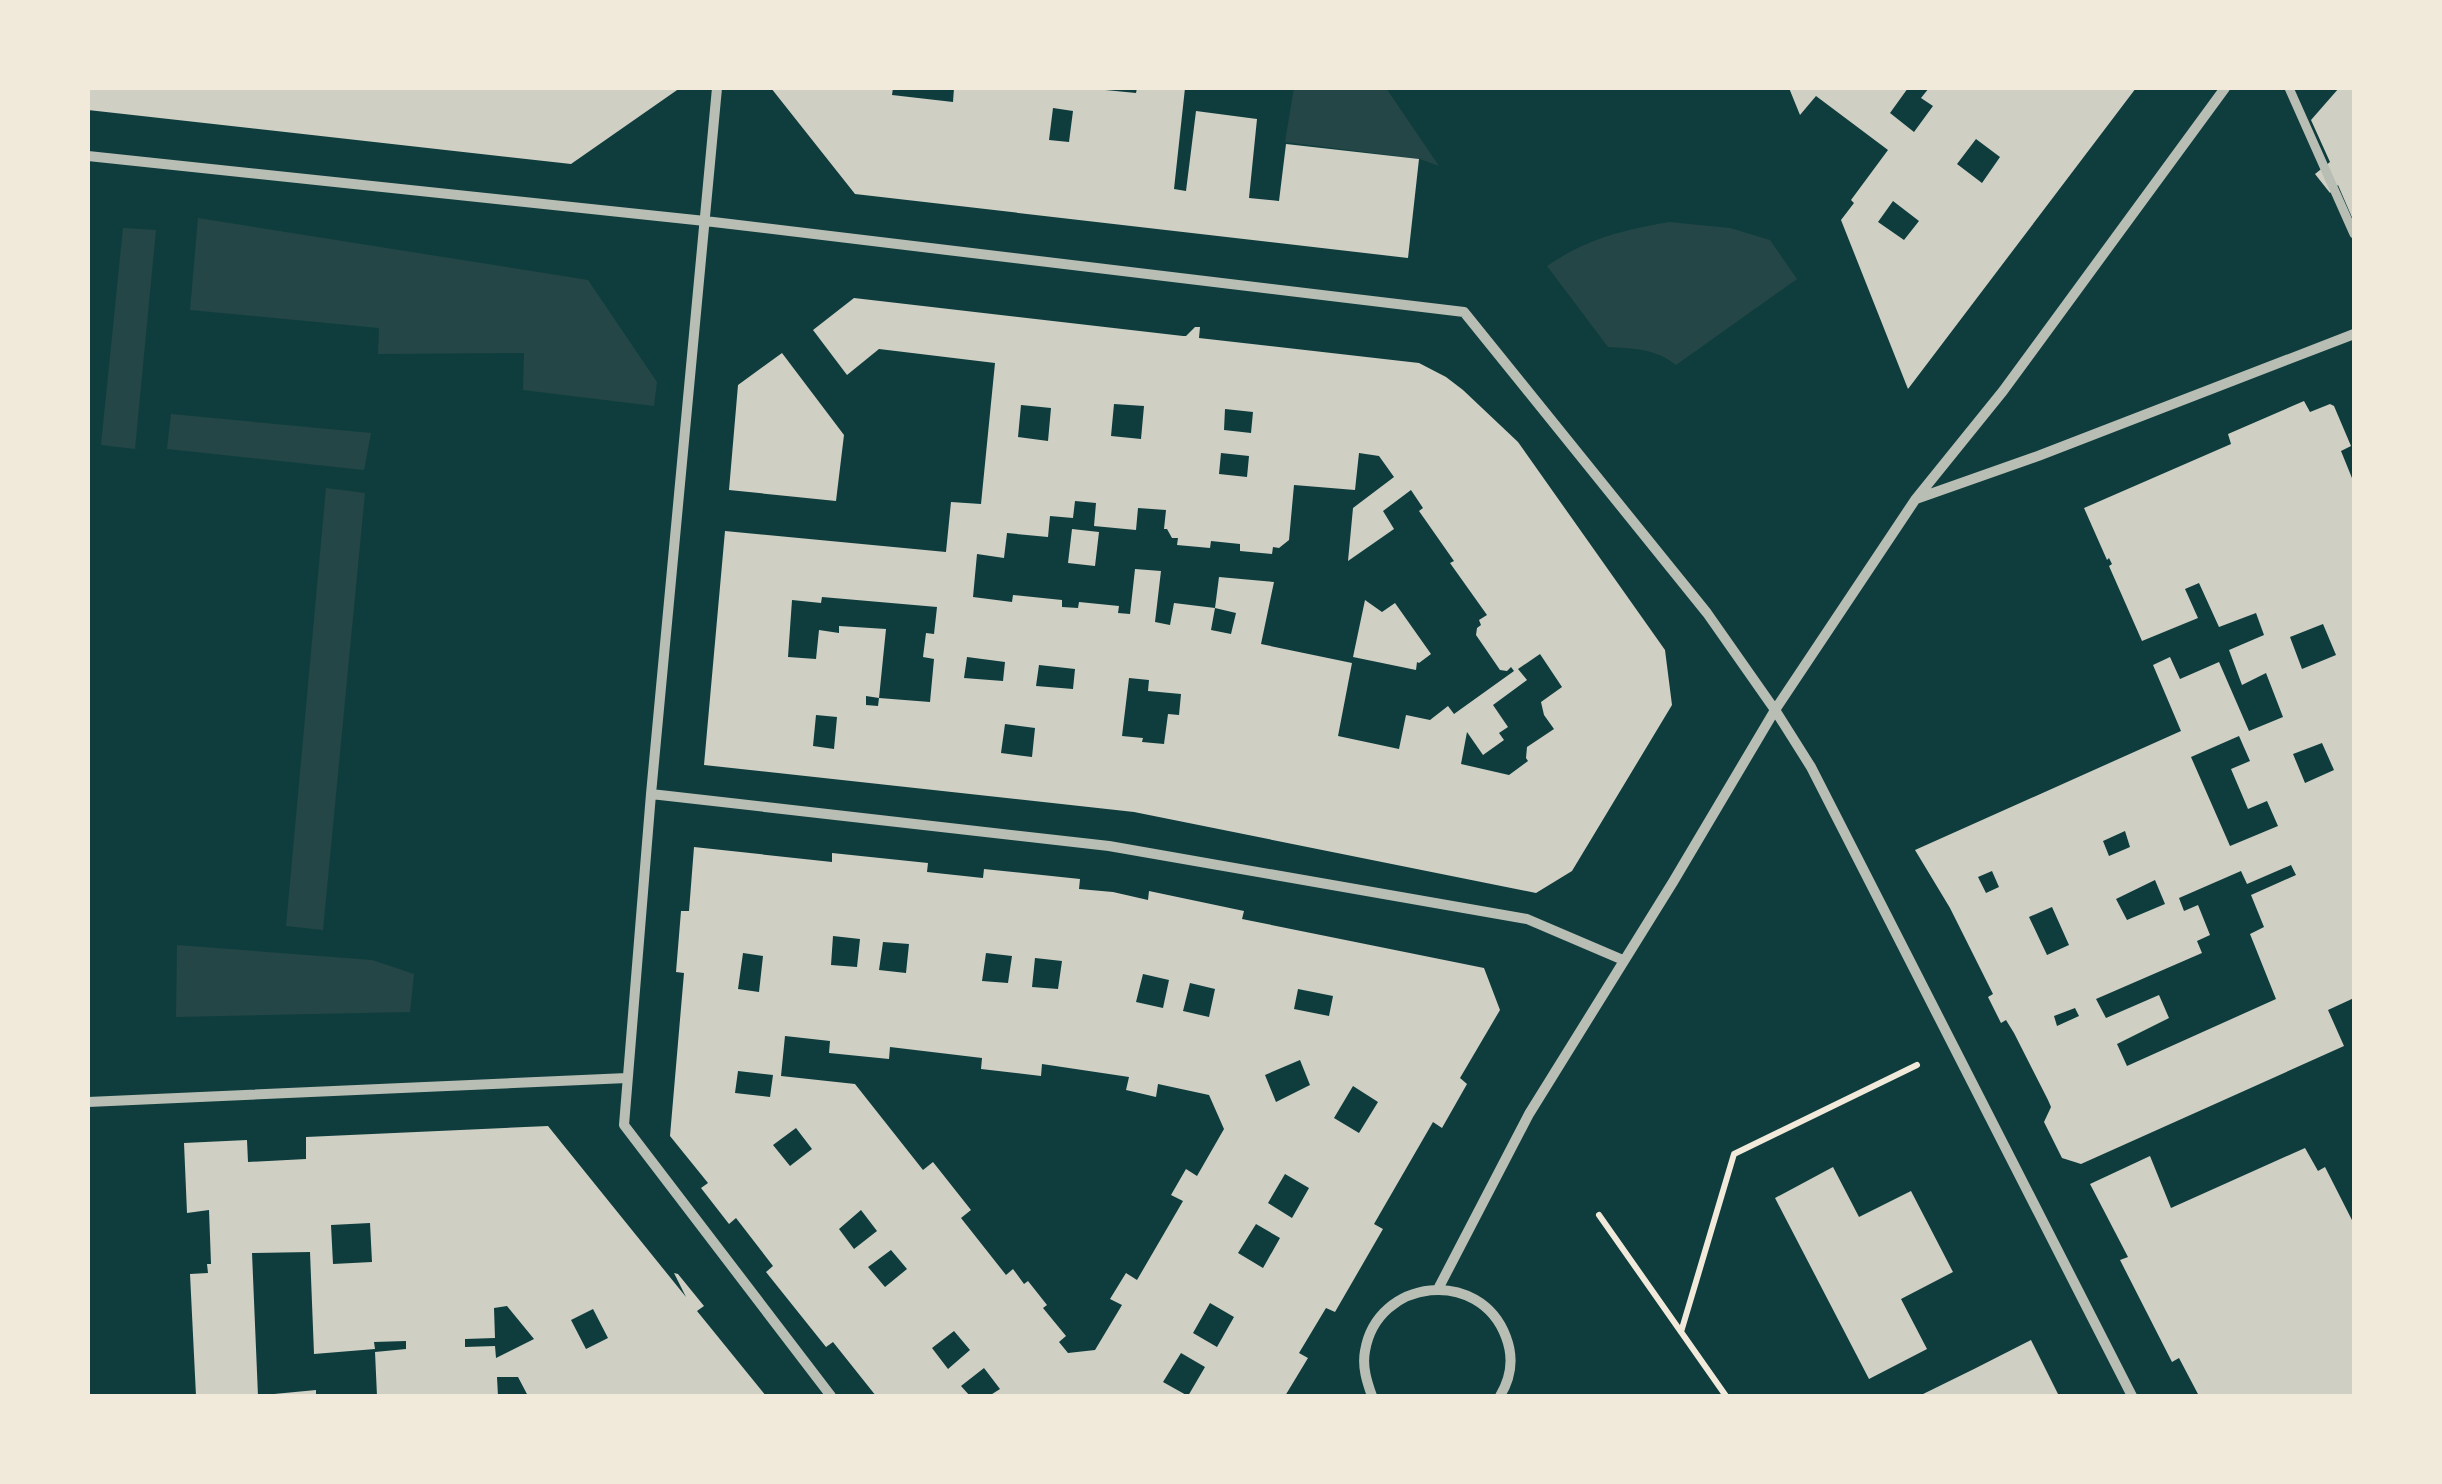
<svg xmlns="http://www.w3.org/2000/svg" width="2442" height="1484" viewBox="0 0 2442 1484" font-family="'Golos Text',sans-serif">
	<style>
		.green { fill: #244646 }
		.building { fill: #cfcfc3; fill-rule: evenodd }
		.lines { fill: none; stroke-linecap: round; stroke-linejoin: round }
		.path { stroke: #f1e9da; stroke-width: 6 }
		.pedestrian { stroke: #b8beb3; stroke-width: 9 }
		.minor { stroke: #b8beb3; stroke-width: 10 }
	</style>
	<rect width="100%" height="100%" fill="#0f3d3e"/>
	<path class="green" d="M1294,88H1386L1439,166L1420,159L1285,142Z
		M198,218L588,280L657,382L654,406L523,390L524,353L378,354L379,328L190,310Z
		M1669,222L1730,228L1770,240L1797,279L1676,365C1657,349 1632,348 1608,347L1547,266C1586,239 1623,230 1669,222Z
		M123,228L156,230L135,449L101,445Z
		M171,414L371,433L364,470L167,449Z
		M326,488L365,493L323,930L286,926Z
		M177,945L372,960L414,974L410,1012L176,1017Z"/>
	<path class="building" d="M88,88H680L571,164L88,110Z
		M771,88H893L892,95L953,102L954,88H1085L1136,93L1137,88H1185L1174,189L1186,191L1196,111L1257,119L1249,198L1279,201L1286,144L1419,159L1408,258L855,194ZM1053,108L1073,111L1069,142L1049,140Z
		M1789,88H1805L1808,90L1810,88H1908L1890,113L1914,132L1933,106L1921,98L1929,88H2136L1908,389L1841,220L1854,203L1851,200L1888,150L1816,96L1800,115ZM1976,139L2000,157L1982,183L1957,164ZM1893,201L1919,221L1904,240L1878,222Z
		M2339,88H2354V222L2338,185L2330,193L2315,174L2330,162L2311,120Z
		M854,298L1183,336H1186L1195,327H1200L1199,338L1419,363L1446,377L1463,390L1518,442L1665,650L1672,705L1572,871L1536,893L1134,812L704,765L725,531L946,552L951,502L981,504L995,363L879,349L847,375L813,330ZM1114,404L1144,406L1141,439L1111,436ZM1021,405L1051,408L1048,441L1018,437ZM1225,409L1253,412L1251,433L1224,430ZM1221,453L1249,456L1247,477L1219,474ZM1359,453L1379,456L1394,477L1353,508L1348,561L1394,529L1383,511L1411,490L1423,508L1419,511L1454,561L1450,563L1487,615L1479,620L1481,625L1477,628L1476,635L1500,670L1507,671L1511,667L1514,671L1454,714L1448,706L1430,720L1406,715L1399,749L1338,736L1352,663L1261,644L1274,582L1219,577L1215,608L1174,603L1170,625L1155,622L1161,571L1135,569L1130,614L1118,613L1119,606L1079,602L1078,608L1062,607V600L1013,595L1012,602L973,597L977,554L1004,558L1007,533L1048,537L1050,516L1073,518L1075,501L1096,503L1094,526L1136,530L1138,508L1166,510L1164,529H1167L1172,538H1178L1177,545L1210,548L1211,541L1240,544V551L1272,554L1273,547L1279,548L1289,540L1294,485L1355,490ZM822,597L937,607L934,634L926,633L923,657L934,659L930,702L879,698L878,706L866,705V696L879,698L886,629L839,626V633L819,630L816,659L788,657L792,600L821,603ZM1215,608L1236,613L1231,634L1211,630ZM1540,654L1562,687L1541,702L1544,715L1554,729L1527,747L1526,758L1528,761L1509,775L1461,764L1467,732L1483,755L1504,740L1499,733L1508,727L1493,705L1527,680L1518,669ZM967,657L1005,662L1003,681L964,678ZM1039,665L1075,669L1073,689L1036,686ZM1129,678L1149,680L1148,691L1181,694L1179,715L1168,714L1164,744L1142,742L1143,738L1122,736ZM816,715L837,717L834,749L813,746ZM1005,724L1035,728L1032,757L1001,753Z
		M782,353L844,435L836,501L729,490L738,385Z
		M2304,401L2310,412L2330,404L2334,406L2351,446L2341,451L2354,483V998L2328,1010L2344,1046L2081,1164L2062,1158L2044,1122L2051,1107L2048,1100L2014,1033L2006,1020L2001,1023L1988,997L1993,994L1950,908L1915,850L2181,731L2153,665L2170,657L2180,679L2219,662L2249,731L2283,717L2266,673L2242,685L2229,650L2264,635L2256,613L2219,627L2199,583L2185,589L2198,618L2142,641L2109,566L2112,564L2109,558L2107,560L2084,508L2231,444L2228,434ZM2323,624L2336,655L2302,669L2290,637ZM2239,736L2250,761L2231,769L2248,809L2267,801L2278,826L2230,846L2191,757ZM2322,743L2334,770L2305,783L2293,754ZM2125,831L2130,847L2109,856L2103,841ZM2291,865L2296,875L2251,895L2264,927L2250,934L2276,999L2127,1066L2117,1044L2169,1018L2159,995L2106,1018L2096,999L2202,953L2197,941L2210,935L2198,905L2184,911L2179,898L2241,871L2247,884ZM1992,871L1999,887L1986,893L1978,877ZM2155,880L2165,904L2127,920L2116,899ZM2052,907L2069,945L2047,955L2029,917ZM2075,1008L2079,1016L2057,1026L2054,1016Z
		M1072,529L1099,532L1095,566L1068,563Z
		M1365,600L1382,612L1395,603L1431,654L1419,663L1417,662L1416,670L1353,657Z
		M694,847L832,862V853L928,863L927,872L983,878L984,869L1080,879L1079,889L1113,892L1148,900L1149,891L1244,911L1242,919L1484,968L1500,1010L1460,1078L1467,1084L1442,1128L1433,1122L1374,1224L1383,1229L1335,1312L1326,1308L1299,1353L1308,1358L1285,1396L1275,1394L1274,1396H1188L1205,1367L1181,1353L1163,1382L1188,1396H989L1000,1389L984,1368L961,1386L970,1396H876L833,1342L826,1347L766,1272L773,1266L736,1218L729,1224L701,1188L708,1183L670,1136L684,973L676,972L681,911H689ZM833,936L860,939L857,967L831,965ZM883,942L909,944L906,973L879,970ZM743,953L763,956L759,992L738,989ZM986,953L1012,956L1008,983L982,981ZM1035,958L1062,961L1058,989L1032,987ZM1143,974L1169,980L1163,1008L1136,1002ZM1190,983L1215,989L1209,1017L1183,1011ZM1298,989L1333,996L1329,1016L1294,1009ZM785,1036L830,1041L829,1053L889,1059L890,1047L982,1058L981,1069L1041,1076L1042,1064L1129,1077L1126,1090L1156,1097L1158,1084L1209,1095L1224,1129L1197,1176L1186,1169L1171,1195L1183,1201L1137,1280L1126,1273L1110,1299L1122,1305L1095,1350L1068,1353L1059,1342L1066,1336L1043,1308L1047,1305L1028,1281L1024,1284L1013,1269L1006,1275L961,1218L971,1210L933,1162L923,1170L855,1084L781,1076ZM1300,1060L1310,1085L1276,1102L1265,1075ZM738,1071L773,1075L770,1097L735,1093ZM1353,1086L1378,1102L1359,1133L1334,1118ZM796,1128L812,1149L790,1166L773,1145ZM1285,1174L1309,1188L1292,1218L1268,1203ZM861,1210L877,1231L854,1249L839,1229ZM1256,1224L1280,1238L1263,1268L1238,1253ZM891,1250L907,1269L885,1287L868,1267ZM1210,1303L1234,1317L1217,1347L1193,1333ZM954,1331L970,1350L948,1369L932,1348Z
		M548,1126L686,1297L674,1273L678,1274L704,1306L697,1311L766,1396H528L518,1377H497L498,1396H377L375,1352L406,1349V1341L374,1342L375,1349L314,1354L310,1252L252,1253L258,1396H196L190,1274L208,1273L207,1264H211L209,1210L187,1213L184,1143L247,1140L248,1162L306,1159V1137ZM370,1223L372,1262L333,1264L331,1225ZM507,1306L534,1339L496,1358L495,1346L465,1347V1339L495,1338L494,1308ZM593,1309L608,1338L586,1349L571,1320Z
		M2305,1148L2318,1171L2325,1167L2354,1224V1396H2199L2179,1358L2172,1362L2120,1260L2128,1257L2090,1184L2150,1156L2171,1208Z
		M1833,1167L1859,1217L1911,1191L1953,1272L1901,1299L1927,1349L1869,1379L1775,1198Z
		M2031,1340L2059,1396H1919L1974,1369Z
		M316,1390V1396H274V1394Z"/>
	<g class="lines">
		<path class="path" d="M1599,1215L1726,1396
			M1681,1332L1734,1154L1917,1065"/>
		<path class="pedestrian" d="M2289,88L2354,234"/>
		<path class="minor" d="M717,88L651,794L624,1125L831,1396
			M88,156L705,221L1464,312L1707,613L1775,710L1811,767L2132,1396
			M1916,499L2038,456L2354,334
			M651,794L1109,846L1527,919L1623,960
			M88,1102L627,1078
			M1438,1289L1529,1114L1673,882L1775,710L1915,500L2003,391L2225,88
			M1372,1396C1367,1382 1362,1367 1365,1351C1377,1278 1480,1267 1506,1337C1514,1358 1511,1378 1500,1396"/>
	</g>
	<rect width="2442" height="1484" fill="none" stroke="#f1e9da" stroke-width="180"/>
</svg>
